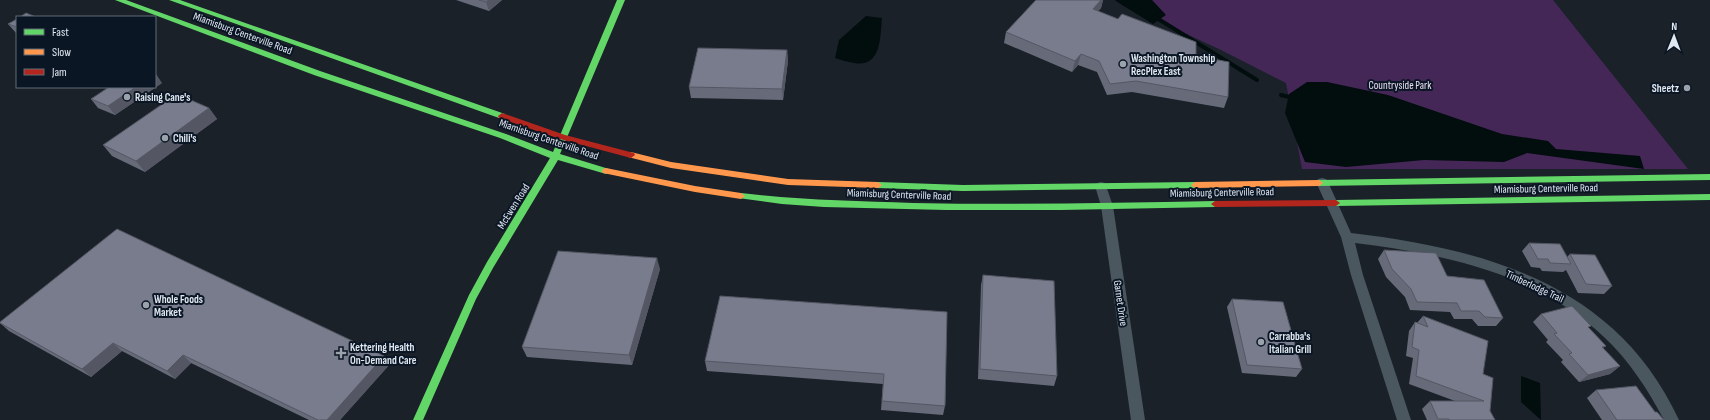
<svg xmlns="http://www.w3.org/2000/svg" width="1710" height="420" viewBox="0 0 1710 420" font-family="'Sofia Sans Condensed',sans-serif">
	<style>
		.green { fill: #442757 }
		.water { fill: #020d0e }
		.lines { fill: none; stroke-linecap: round; stroke-linejoin: round }
		.stream { stroke: #020d0e; stroke-width: 4 }
		.street { fill: #4a575e; fill-rule: evenodd }
		.fast { fill: #63d668; fill-rule: evenodd }
		.slow { fill: #ff974d; fill-rule: evenodd }
		.jam { fill: #b3261e; fill-rule: evenodd }
		.wall { fill: #676b79 }
		.shaded-wall { fill: #545763 }
		.building { fill: #787c8d; stroke: #545763 }
		.poi-dot { fill: #9aa2ab; stroke: #0b1625; stroke-width: 1.5 }
		.labels { text-anchor: middle; stroke-width: 4; stroke-linejoin: round; paint-order: stroke }
		.street-label { font-size: 11px; fill: #dfe7f1; stroke: #0b1625 }
		.poi-label { font-size: 11px; font-weight: bold; fill: #dfe7f1; stroke: #0b1625; text-anchor: start }
		.park-label { font-size: 11px; fill: #eadff3; stroke: #0b1625 }
	</style>
	<rect width="100%" height="100%" fill="#1a2129"/>
	<path class="green" d="M1113,0H1553L1688,169H1302L1286,83L1221,50Z"/>
	<path class="water" d="M1114,0H1152L1166,15L1153,24Z
		M866,16L882,18C880,36 882,68 854,63C848,62 841,60 835,58L839,40Z
		M1307,82H1327L1388,95L1502,134L1548,141L1556,149L1640,156L1644,169L1527,153L1504,162L1424,160L1346,167L1305,162L1285,113L1289,94Z
		M1521,376L1540,383L1541,420L1521,402Z"/>
	<g class="lines">
		<path class="stream" d="M1155,17L1257,80
			M1281,95L1293,98"/>
		<path class="street" d="M1322,178L1326,179L1328,182L1351,233C1487,249 1617,285 1679,420H1664C1648,390 1629,360 1604,337C1537,273 1443,254 1355,243L1363,275L1411,420H1397L1351,275L1341,237L1316,182L1318,179Z
			M1101,182L1105,183L1113,206L1145,420H1131L1101,206L1095,186L1097,183Z"/>
		<path class="fast" d="M115,0H126L320,71L506,134L553,152L617,0H625L560,154L609,169L610,171L606,174L558,160L493,268L476,299L423,420H413L469,295L487,262L550,158L500,138L314,75Z
			M169,0H180L505,114L506,116L505,118H499Z
			M1710,174V180L1319,186L1315,183L1319,180Z
			M878,182L963,185L1195,182L1199,185L1195,188L963,191L878,188L874,185Z
			M741,193C798,200 855,201 913,203C1014,205 1114,203 1215,201L1219,204L1215,207L1061,210H946L824,207L782,204L738,198L737,196Z
			M1710,194V200L1336,206L1332,203L1336,200Z"/>
		<path class="slow" d="M631,152L671,162L788,179L878,182L882,185L878,188L788,185L671,168L628,157L627,155L628,153Z
			M606,168L695,186L741,193L745,196L741,199L695,192L603,173L602,171L603,169Z
			M1319,180L1323,183L1319,186L1195,188L1191,185L1195,182Z"/>
		<path class="jam" d="M502,113L565,135L634,153L635,155L631,158L560,139L499,118L498,116Z
			M1336,200L1340,203L1336,206L1215,207L1211,204L1215,201Z"/>
	</g>
	<path class="wall" d="M456,0H502L489,11Z
		M1036,0H1103L1101,8L1098,11L1196,56L1228,97L1224,108L1132,92L1107,95L1097,72L1078,65L1072,72L1004,43L1006,32Z
		M17,19V34L8,24Z
		M787,50L788,61L783,100L691,98L689,87Z
		M162,83L115,115L98,108L91,99Z
		M209,108L217,119L145,172L112,156L103,145Z
		M1529,243L1567,257L1570,254L1612,286L1604,294L1578,293L1566,270L1563,272L1542,271L1540,268L1531,267L1522,251Z
		M1384,250L1447,276L1503,318L1496,326H1478L1472,319H1454L1450,312L1410,310L1405,297L1386,277L1378,259Z
		M660,269L632,365L527,357L522,347Z
		M983,275L1057,376L1054,386L978,379L981,285Z
		M1232,299L1302,369L1296,377L1242,373L1227,307Z
		M947,312L945,406L943,415L881,410L883,384L707,371L705,361Z
		M1541,314L1589,328L1606,346L1603,348L1620,366L1610,374L1579,382L1561,362L1563,360L1546,342L1548,340L1533,322Z
		M1423,316L1483,374L1490,411L1495,420H1427L1422,409L1430,401H1455L1409,384L1413,358L1406,356L1409,331L1415,322L1417,323Z
		M0,323L384,356L390,364L340,420H309L191,363L175,379L122,351L91,377L9,331Z
		M1596,390L1664,420H1602L1587,398Z"/>
	<path class="shaded-wall" d="M489,0H502L489,11L486,2Z
		M1101,0H1103L1101,8L1090,20L1093,9Z
		M787,50L788,61L783,100L782,89Z
		M1081,54L1078,65L1072,72L1075,61Z
		M155,74H156L162,83L115,115L108,106L136,87H155Z
		M209,108L217,119L145,172L136,161Z
		M657,258L660,269L632,365L629,355Z
		M113,343L122,351L91,377L82,369Z
		M183,355L191,363L175,379L167,371Z
		M384,356L390,364L340,420H327Z
		M1620,366L1610,374L1579,382L1588,375Z"/>
	<path class="building" d="M479,0H489L486,2Z
		M1036,0H1101L1093,9L1118,19L1122,14L1196,42V56L1229,62L1228,97L1136,81L1110,84L1099,61L1081,54L1075,61L1006,32Z
		M26,13L36,17H20Z
		M17,19V27L8,24Z
		M698,48L787,50L782,89L689,87Z
		M109,87H136L108,106L91,99Z
		M177,94L209,108L136,161L103,145Z
		M117,229L384,356L327,420H318L183,355L167,371L113,343L82,369L0,323V322Z
		M1529,243L1560,244L1571,264L1550,263L1548,259H1538Z
		M1384,250L1436,253L1447,276L1484,280L1503,318L1485,317L1479,311H1461L1457,303L1417,302L1411,289L1392,269Z
		M558,251L657,258L629,355L522,347Z
		M1570,254L1595,255L1612,286L1586,284Z
		M983,275L1054,281L1057,376L980,369Z
		M720,296L947,312L945,406L882,401L884,374L705,361Z
		M1232,299L1283,302L1302,369L1247,365Z
		M1572,306L1591,326L1588,327L1606,346L1602,347L1620,366L1588,375L1569,354L1572,353L1554,334L1557,333L1541,314Z
		M1423,316L1488,341L1483,374L1493,378L1490,411L1495,420H1449V419H1438L1430,401H1484L1416,376L1419,350L1412,347L1415,322L1428,327Z
		M1636,386L1655,412H1657L1664,420H1617L1596,390Z"/>
	<g class="poi-dot">
		<circle cx="1123" cy="64" r="4"/>
		<circle cx="1687" cy="88" r="4"/>
		<circle cx="127" cy="97" r="4"/>
		<circle cx="165" cy="138" r="4"/>
		<circle cx="146" cy="305" r="4"/>
		<circle cx="1261" cy="342" r="4"/>
		<path d="M339 347h4v4h4v4h-4v4h-4v-4h-4v-4h4z"/>
	</g>
	<g class="labels">
		<g class="street-label">
			<text transform="translate(243 33) rotate(20)" y="4">Miamisburg Centerville Road</text>
			<text transform="translate(549 139) rotate(19)" y="4">Miamisburg Centerville Road</text>
			<text transform="translate(1546 188) rotate(-1)" y="4">Miamisburg Centerville Road</text>
			<text transform="translate(1222 192) rotate(-1)" y="4">Miamisburg Centerville Road</text>
			<text transform="translate(899 194) rotate(2)" y="4">Miamisburg Centerville Road</text>
			<text transform="translate(513 206) rotate(-58)" y="4">McEwen Road</text>
			<text transform="translate(1535 286) rotate(25)" y="4">Timberlodge Trail</text>
			<text transform="translate(1121 303) rotate(82)" y="4">Garnet Drive</text>
		</g>
		<g class="poi-label">
			<text x="1131" y="62">Washington Township<tspan x="1131" dy="13">RecPlex East</tspan></text>
			<text x="1679" y="92" text-anchor="end">Sheetz</text>
			<text x="135" y="101">Raising Cane's</text>
			<text x="173" y="142">Chili's</text>
			<text x="154" y="303">Whole Foods<tspan x="154" dy="13">Market</tspan></text>
			<text x="1269" y="340">Carrabba's<tspan x="1269" dy="13">Italian Grill</tspan></text>
			<text x="350" y="351">Kettering Health<tspan x="350" dy="13">On-Demand Care</tspan></text>
		</g>
		<g class="park-label">
			<text x="1400" y="89">Countryside Park</text>
		</g>
	</g>
	<rect x="16" y="16" width="140" height="72" fill="#0b1625" stroke="#606a77"/>
	<rect x="24" y="29" width="20" height="6" fill="#63d668" stroke="#606a77"/>
	<text x="52" y="36" font-size="12" fill="#dfe7f1">Fast</text>
	<rect x="24" y="49" width="20" height="6" fill="#ff974d" stroke="#606a77"/>
	<text x="52" y="56" font-size="12" fill="#dfe7f1">Slow</text>
	<rect x="24" y="69" width="20" height="6" fill="#b3261e" stroke="#606a77"/>
	<text x="52" y="76" font-size="12" fill="#dfe7f1">Jam</text>
	<g transform="translate(1674 36) rotate(1)" stroke="#0b1625" stroke-width="3" paint-order="stroke">
	<path d="M0-3L7 15L0 10L-7 15Z" fill="#dfe7f1"/>
	<text y="-6" font-size="11" font-weight="bold" text-anchor="middle" fill="#dfe7f1">N</text>
	</g>
</svg>
